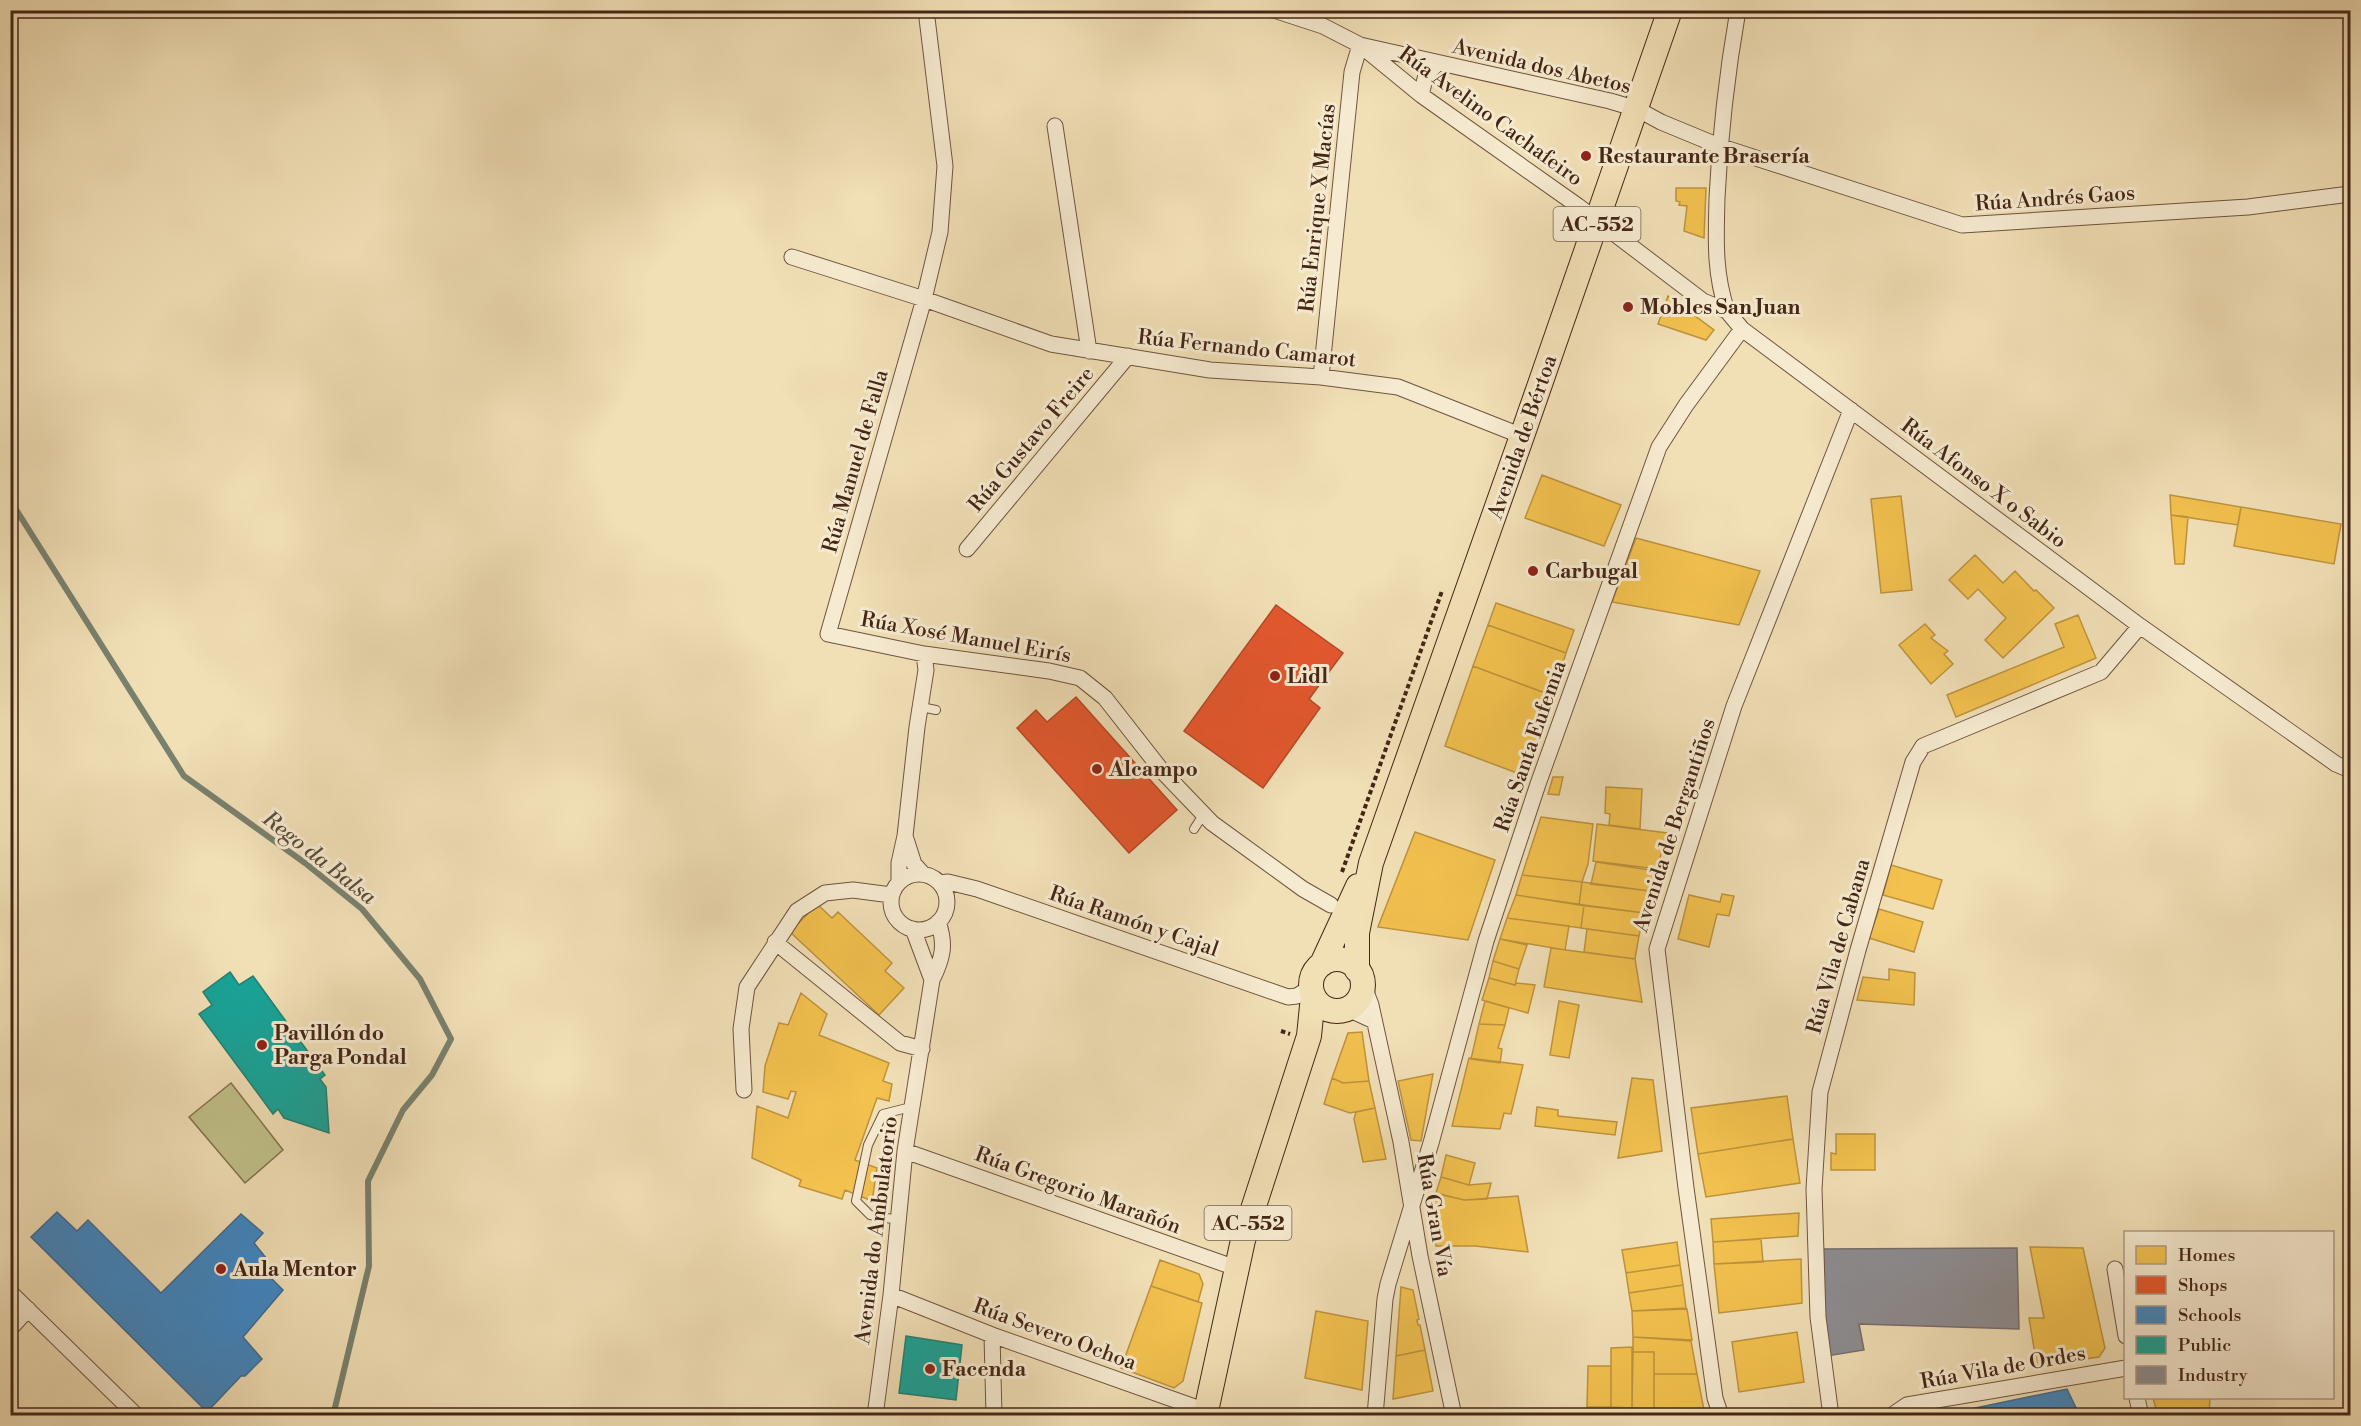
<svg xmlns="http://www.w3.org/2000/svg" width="2361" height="1426" viewBox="0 0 2361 1426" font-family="'Libre Bodoni',serif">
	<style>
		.green { fill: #c1c089; stroke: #827350; stroke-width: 1.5 }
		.homes { fill: #f2c14e; stroke: #be923d; stroke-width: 1.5 }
		.shops { fill: #e4572e; stroke: #b44827; stroke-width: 1.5 }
		.schools { fill: #3f88c5; stroke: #406b90; stroke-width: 1.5 }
		.public { fill: #17a398; stroke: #247e71; stroke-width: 1.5 }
		.industry { fill: #8d8d92; stroke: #776e6d; stroke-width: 1.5 }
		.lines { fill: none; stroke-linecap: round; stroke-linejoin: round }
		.stream { stroke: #79816e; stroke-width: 6 }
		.lane-casing { stroke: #6f543e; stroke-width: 10 }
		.street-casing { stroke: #6f543e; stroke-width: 17 }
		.primary-casing { stroke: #442616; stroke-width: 26 }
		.path { stroke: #442616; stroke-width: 4; stroke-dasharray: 4.5 3; stroke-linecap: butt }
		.lane { stroke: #f6ead0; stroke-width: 8 }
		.street { stroke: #f6ead0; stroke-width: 15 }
		.primary { stroke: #f1dfb6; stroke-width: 24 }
		.poi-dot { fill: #8f2418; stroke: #f6ead0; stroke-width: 2 }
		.labels { text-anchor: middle; stroke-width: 6; stroke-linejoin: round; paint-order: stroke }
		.shield { fill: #f6ead0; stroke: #79614e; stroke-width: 1.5 }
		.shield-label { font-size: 20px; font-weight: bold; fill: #442616 }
		.street-label { font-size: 21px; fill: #442616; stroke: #f6ead0 }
		.poi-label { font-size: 21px; font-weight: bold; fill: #442616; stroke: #f6ead0; text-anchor: start }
		.water-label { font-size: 22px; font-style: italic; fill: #5a4c3b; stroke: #f6ead0 }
	</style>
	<rect width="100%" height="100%" fill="#f1dfb6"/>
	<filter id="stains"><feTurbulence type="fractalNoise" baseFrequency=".00333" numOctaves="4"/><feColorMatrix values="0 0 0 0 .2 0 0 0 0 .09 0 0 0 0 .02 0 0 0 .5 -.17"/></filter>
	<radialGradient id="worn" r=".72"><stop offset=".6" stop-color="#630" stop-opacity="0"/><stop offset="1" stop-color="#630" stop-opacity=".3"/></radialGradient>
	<path class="green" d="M231,1083L283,1150L245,1183L189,1117Z"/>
	<path class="homes" d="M1676,188H1706L1704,238L1684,231L1687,206L1679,205L1680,202L1676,201Z
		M1668,296L1714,330L1706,340L1658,324Z
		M1542,475L1621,505L1604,546L1525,518Z
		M2170,495L2241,507L2238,525L2171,515Z
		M1901,496L1912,590L1881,593L1871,499Z
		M2241,507L2341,524L2334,564L2234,546Z
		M2171,515L2188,517L2184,564H2175Z
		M1636,538L1760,571L1739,625L1612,602Z
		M1975,555L2003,583L2015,571L2034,591L2036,590L2054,608L2003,658L1985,640L2006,618L1978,589L1968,599L1949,580Z
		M1496,603L1574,630L1566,653L1488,625Z
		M2078,615L2096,658L1956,717L1947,695L2064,647L2055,624Z
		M1925,624L1935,635L1931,638L1948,651L1944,654L1953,664L1931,684L1899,645Z
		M1488,625L1566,653L1553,696L1473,666Z
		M1473,666L1553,696L1525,776L1445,746Z
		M1553,777H1563L1559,795L1548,794Z
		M1606,787L1642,789L1640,829L1609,825L1610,814L1605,813Z
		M1541,817L1593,824L1588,864L1582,882L1522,875Z
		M1597,824L1667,833L1657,869L1593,861Z
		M1415,832L1495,860L1468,940L1378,927Z
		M1596,862L1657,871L1651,891L1591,884Z
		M1891,865L1942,880L1933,909L1883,895Z
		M1522,875L1582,882L1579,905L1516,895Z
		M1582,882L1649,891L1644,913L1579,905Z
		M1722,894L1734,896L1729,916L1717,914L1709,947L1678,939L1689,895L1720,902Z
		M1516,895L1584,905L1581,928L1507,918Z
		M817,904L832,918L838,912L892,963L885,971L904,988L879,1015L790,932Z
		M1584,905L1644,913L1639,936L1581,928Z
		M1879,909L1923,922L1914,952L1869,938Z
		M1507,918L1569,926L1565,950L1500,939Z
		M1587,929L1639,936L1635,959L1584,952Z
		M1500,939L1527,945L1519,969L1493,961Z
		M1551,948L1635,959L1642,1002L1544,987Z
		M1493,961L1519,969L1515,985L1489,978Z
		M1889,969L1915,973L1914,1005L1857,1000L1863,977L1889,980Z
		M1489,978L1515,985L1516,983L1535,985L1528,1013L1482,1000Z
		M801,993L827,1014L819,1035L889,1063L883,1081L892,1084L889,1101L877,1098L855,1160L877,1168L872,1201L845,1190L842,1199L799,1186L801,1180L752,1158L757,1106L788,1118L796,1092L791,1091L788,1099L763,1092L765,1066L779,1023L788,1025Z
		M1485,1001L1509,1008L1505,1025L1479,1024Z
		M1559,1001L1579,1005L1569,1058L1550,1055Z
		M1479,1024L1505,1025L1498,1048L1502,1049L1500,1063L1471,1059Z
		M1362,1032L1369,1081L1343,1083L1332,1078L1348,1033Z
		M1469,1058L1523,1065L1511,1114L1504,1113L1500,1129L1452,1126Z
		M1433,1074L1421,1141L1411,1140L1398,1081Z
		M1332,1078L1343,1083L1369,1081L1375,1108L1350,1113L1324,1104Z
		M1632,1078L1653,1080L1662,1151L1618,1158Z
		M1787,1096L1793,1139L1698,1154L1691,1108Z
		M1537,1107L1558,1110V1116L1617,1122L1615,1135L1535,1126Z
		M1375,1108L1386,1159L1363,1162L1354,1119L1356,1112Z
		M1836,1134H1875V1170H1831V1153L1836,1154Z
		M1793,1139L1800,1183L1706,1197L1698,1154Z
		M1446,1155L1475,1163L1469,1185L1441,1177Z
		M1441,1177L1469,1185L1491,1183L1487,1199L1464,1200L1436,1193Z
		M1434,1193L1464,1200L1518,1196L1528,1252L1475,1246H1436L1430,1215Z
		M1799,1213L1798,1236L1713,1242L1711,1219Z
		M1761,1239L1763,1262L1714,1264L1713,1242Z
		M1677,1242L1680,1265L1626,1273L1622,1250Z
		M2030,1247L2083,1248L2105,1348L2099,1357L2037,1366L2029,1318H2044Z
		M1801,1259L1802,1303L1719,1313L1714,1264Z
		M1160,1260L1199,1274L1203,1284L1198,1302L1151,1286Z
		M1680,1265L1683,1285L1629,1293L1626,1273Z
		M1683,1285L1686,1308L1632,1311L1629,1293Z
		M1151,1286L1202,1303L1183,1381L1174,1388L1121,1368Z
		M1401,1287L1413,1290L1419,1319L1417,1320L1418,1325H1420L1425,1350L1396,1356Z
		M1687,1309L1692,1340L1633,1337L1632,1311Z
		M1316,1311L1368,1321L1362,1390L1305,1378Z
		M1797,1332L1804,1382L1739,1392L1732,1342Z
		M1633,1337L1691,1341L1697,1374H1654V1352H1633Z
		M1632,1347V1408L1611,1407V1348Z
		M1425,1350L1433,1391L1393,1399L1396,1356Z
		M1633,1352H1654V1409L1632,1408Z
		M1588,1366H1611V1407H1587Z
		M1654,1374H1697L1704,1410L1654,1409Z
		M2153,1398H2210L2209,1416H2158Z"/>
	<path class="shops" d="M1276,605L1343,653L1309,699L1320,708L1263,788L1184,731Z
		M1076,697L1177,810L1129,853L1017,728L1036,710L1047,722Z"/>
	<path class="schools" d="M57,1212L77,1231L88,1220L161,1293L241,1214L263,1233L254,1243L266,1258L258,1265L283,1290L243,1337L262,1359L245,1376H241L207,1412L31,1237Z
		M2067,1389L2078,1412L2071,1416H1937Z"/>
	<path class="public" d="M230,972L239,985L253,976L325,1075L320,1079L326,1087L329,1133L284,1118L278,1109L273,1114L199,1014L212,1005L203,992Z
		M906,1336L962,1345L956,1400L899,1393Z"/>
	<path class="industry" d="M2017,1248L2019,1329L1859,1324L1864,1350L1827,1356L1818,1249Z"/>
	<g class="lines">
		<path class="stream" d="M10,500L184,776L305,863L362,909L420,979L451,1039L432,1075L403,1110L368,1181L369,1266L333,1416"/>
		<g class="lane-casing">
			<path id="lane" d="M921,707L936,710
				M1194,829L1203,815
				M898,1220L870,1215L856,1201L868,1145L883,1114L911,1107"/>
		</g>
		<g class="street-casing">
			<path id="street" d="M926,10L945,166L940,232L924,299L828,634L924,654L1049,671L1080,678L1105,698L1163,772L1212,823L1303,889L1331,905
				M1274,10L1323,26L1360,45L1610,101L1637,109L1661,122L1719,146L1962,225L2248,207L2350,194
				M1360,45L1421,95L1578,206L1703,301L1727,311L1742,329L2140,626L2336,764L2350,770
				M1421,95L1426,75L1438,63
				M1055,126L1089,351
				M792,257L924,299L1051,344L1210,370L1321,377L1398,387L1522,436
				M1727,311C1714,272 1716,239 1717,198C1720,134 1727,73 1738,10
				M1321,377L1352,72L1360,45
				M967,549L1128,356
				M905,836L914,864L923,874
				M891 902a28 28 0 1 1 56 0a28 28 0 1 1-56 0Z
				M899,881V863L905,836L917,727L926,670L924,654
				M940,883L948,882L977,889L1288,997L1297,996L1311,987
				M913,929L932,980
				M775,942L900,1043L922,1049
				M1363,984L1371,1005L1401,1142L1420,1256L1454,1416
				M1348,1009L1374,1021
				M744,1090L741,1029L747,987L797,911L825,893L853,890L891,895
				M905,1151L1236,1268
				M2115,1269L2126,1336
				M10,1292L137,1416
				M891,1295L992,1335L1206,1411
				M10,1329L28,1309
				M992,1335L994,1416
				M2137,1398L2141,1416
				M875,1416L891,1295L905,1151L932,980C943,958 946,944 938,922
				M1375,1416L1385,1299L1388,1284L1431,1143L1486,941L1538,784L1659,447L1686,405L1742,329
				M1721,1416L1715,1398L1686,1188L1657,949L1734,706L1851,410
				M1831,1416L1818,1317L1814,1189L1820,1092L1858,950L1913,762L1923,746L2101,672L2140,626
				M1891,1416L1907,1405L2126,1368"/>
		</g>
		<g class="primary-casing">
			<path id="primary" d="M1311 985a26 26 0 1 1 52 0a26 26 0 1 1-52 0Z
				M1322,964L1358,886
				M1357,970V933L1371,863L1522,436L1670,10
				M1205,1416L1243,1240L1309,1036L1313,996"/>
		</g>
		<path class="path" d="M1342,872L1442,591
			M1281,1031L1290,1034"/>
		<use href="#lane" class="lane"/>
		<use href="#street" class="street"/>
		<use href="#primary" class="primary"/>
	</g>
	<g class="poi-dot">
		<circle cx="1586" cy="156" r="6"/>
		<circle cx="1628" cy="307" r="6"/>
		<circle cx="1533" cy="571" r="6"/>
		<circle cx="1275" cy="676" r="6"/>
		<circle cx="1097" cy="769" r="6"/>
		<circle cx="262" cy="1045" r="6"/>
		<circle cx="221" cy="1269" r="6"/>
		<circle cx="930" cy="1369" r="6"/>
	</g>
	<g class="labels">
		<g class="shield">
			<rect x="1553.5" y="207" width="87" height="34" rx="4.5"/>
			<rect x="1204.5" y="1206" width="87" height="34" rx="4.5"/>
		</g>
		<g class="shield-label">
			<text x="1597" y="231">AC-552</text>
			<text x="1248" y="1230">AC-552</text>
		</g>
		<g class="street-label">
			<text transform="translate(1542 66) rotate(13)" y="7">Avenida dos Abetos</text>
			<text transform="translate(1491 116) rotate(36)" y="7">Rúa Avelino Cachafeiro</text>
			<text transform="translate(2055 198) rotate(-4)" y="7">Rúa Andrés Gaos</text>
			<text transform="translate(1317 208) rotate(-84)" y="7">Rúa Enrique X Macías</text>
			<text transform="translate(1247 348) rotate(6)" y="7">Rúa Fernando Camarot</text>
			<text transform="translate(1522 437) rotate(-71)" y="7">Avenida de Bértoa</text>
			<text transform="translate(1031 439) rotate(-50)" y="7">Rúa Gustavo Freire</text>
			<text transform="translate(855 461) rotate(-74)" y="7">Rúa Manuel de Falla</text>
			<text transform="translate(1984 483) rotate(37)" y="7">Rúa Afonso X o Sabio</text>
			<text transform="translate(966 637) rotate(10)" y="7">Rúa Xosé Manuel Eirís</text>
			<text transform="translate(1530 746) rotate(-71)" y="7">Rúa Santa Eufemia</text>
			<text transform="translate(1674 825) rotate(-72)" y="7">Avenida de Bergantiños</text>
			<text transform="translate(1134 921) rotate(19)" y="7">Rúa Ramón y Cajal</text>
			<text transform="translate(1838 946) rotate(-74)" y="7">Rúa Vila de Cabana</text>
			<text transform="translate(1078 1190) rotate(20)" y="7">Rúa Gregorio Marañón</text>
			<text transform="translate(1435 1215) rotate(80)" y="7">Rúa Gran Vía</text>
			<text transform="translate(876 1230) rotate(-83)" y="7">Avenida do Ambulatorio</text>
			<text transform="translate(1055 1334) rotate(20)" y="7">Rúa Severo Ochoa</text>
			<text transform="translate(2003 1367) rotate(-10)" y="7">Rúa Vila de Ordes</text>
		</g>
		<g class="poi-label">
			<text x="1598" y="163">Restaurante Brasería</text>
			<text x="1640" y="314">Mobles San Juan</text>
			<text x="1545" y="578">Carbugal</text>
			<text x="1287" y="683">Lidl</text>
			<text x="1109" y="776">Alcampo</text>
			<text x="274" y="1040">Pavillón do<tspan x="274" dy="24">Parga Pondal</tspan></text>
			<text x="233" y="1276">Aula Mentor</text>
			<text x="942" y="1376">Facenda</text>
		</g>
		<g class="water-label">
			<text transform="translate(320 857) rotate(38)" y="8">Rego da Balsa</text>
		</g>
	</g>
	<rect width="2361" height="1426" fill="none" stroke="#f1dfb6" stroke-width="36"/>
	<rect x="12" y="12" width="2337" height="1402" fill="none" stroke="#442616" stroke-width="3"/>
	<rect x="18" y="18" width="2325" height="1390" fill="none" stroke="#442616" stroke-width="1.5"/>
	<rect x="2124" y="1231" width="210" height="168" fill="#f6ead0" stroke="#af9c86" stroke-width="1.5"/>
	<rect x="2136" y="1246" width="30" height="18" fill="#f2c14e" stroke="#af9c86" stroke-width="1.5"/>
	<text x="2178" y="1261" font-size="18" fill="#442616">Homes</text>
	<rect x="2136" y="1276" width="30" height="18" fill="#e4572e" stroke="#af9c86" stroke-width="1.5"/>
	<text x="2178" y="1291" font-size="18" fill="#442616">Shops</text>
	<rect x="2136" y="1306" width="30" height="18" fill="#3f88c5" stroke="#af9c86" stroke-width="1.5"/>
	<text x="2178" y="1321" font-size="18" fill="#442616">Schools</text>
	<rect x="2136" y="1336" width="30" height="18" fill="#17a398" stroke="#af9c86" stroke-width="1.5"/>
	<text x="2178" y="1351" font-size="18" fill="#442616">Public</text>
	<rect x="2136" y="1366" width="30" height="18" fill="#8d8d92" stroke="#af9c86" stroke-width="1.5"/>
	<text x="2178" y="1381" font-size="18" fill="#442616">Industry</text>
	<rect width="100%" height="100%" filter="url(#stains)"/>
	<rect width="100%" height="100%" fill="url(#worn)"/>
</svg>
